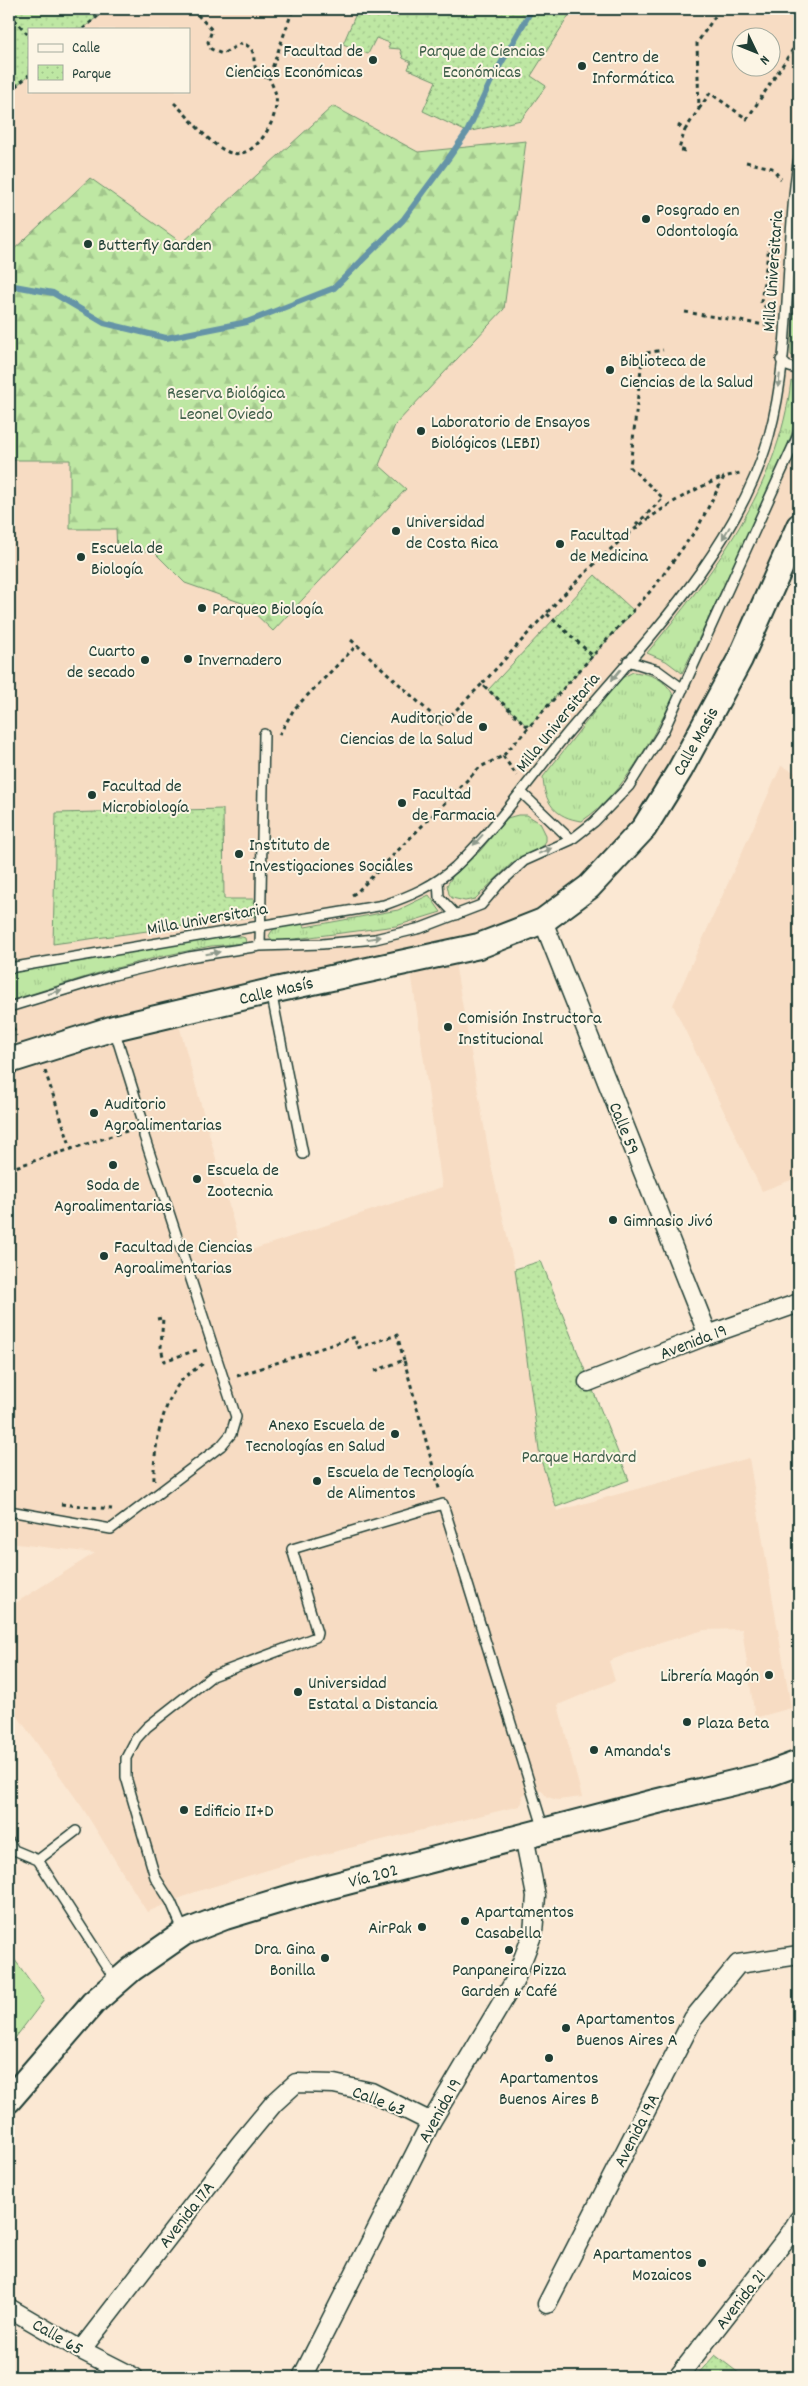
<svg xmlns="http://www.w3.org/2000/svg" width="808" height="2386" viewBox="0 0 808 2386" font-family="Dekko,sans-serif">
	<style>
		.built { fill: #f7dcc3; fill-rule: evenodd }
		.grass { fill: url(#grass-tufts); stroke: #6e926c }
		.forest { fill: url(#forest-firs); stroke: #6e926c }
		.park { fill: url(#park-dots); stroke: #6e926c }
		.garden { fill: #bee7a3; stroke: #6e926c }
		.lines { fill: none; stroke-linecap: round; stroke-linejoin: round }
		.stream { stroke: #6594a7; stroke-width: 6 }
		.lane-casing { stroke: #1f3d34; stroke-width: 12 }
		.street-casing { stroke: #1f3d34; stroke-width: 21 }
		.secondary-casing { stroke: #1f3d34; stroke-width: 28 }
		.path { stroke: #1f3d34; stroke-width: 3; stroke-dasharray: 4 4; stroke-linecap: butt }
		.lane { stroke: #fcf5e5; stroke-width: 9 }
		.street { stroke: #fcf5e5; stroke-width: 18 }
		.secondary { stroke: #fcf5e5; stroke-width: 24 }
		.oneway { fill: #8e998c }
		.poi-dot { fill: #1f3d34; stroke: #fcf5e5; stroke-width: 2 }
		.labels { text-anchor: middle; stroke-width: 4; stroke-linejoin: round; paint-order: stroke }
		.poi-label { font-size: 18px; fill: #1f3d34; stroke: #fcf5e5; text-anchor: start }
		.park-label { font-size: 18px; fill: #3f5f4a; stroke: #fcf5e5 }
		.street-label { font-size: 18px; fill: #1f3d34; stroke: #fcf5e5 }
	</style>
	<defs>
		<pattern id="grass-tufts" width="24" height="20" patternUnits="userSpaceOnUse" patternTransform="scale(1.25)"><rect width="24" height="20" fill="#bee7a3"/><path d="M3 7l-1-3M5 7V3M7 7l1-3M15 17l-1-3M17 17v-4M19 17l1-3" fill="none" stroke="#a3c78d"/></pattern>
		<pattern id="forest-firs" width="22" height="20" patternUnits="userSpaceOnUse" patternTransform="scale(1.25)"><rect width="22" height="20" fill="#bee7a3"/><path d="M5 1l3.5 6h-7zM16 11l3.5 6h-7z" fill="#a3c78d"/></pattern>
		<pattern id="park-dots" width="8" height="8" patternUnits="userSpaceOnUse" patternTransform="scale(1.25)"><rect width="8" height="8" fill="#bee7a3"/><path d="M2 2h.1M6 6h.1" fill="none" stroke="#a3c78d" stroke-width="1.8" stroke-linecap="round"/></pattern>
	</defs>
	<rect width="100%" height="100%" fill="#fbe8d3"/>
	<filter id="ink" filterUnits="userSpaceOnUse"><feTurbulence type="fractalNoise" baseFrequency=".02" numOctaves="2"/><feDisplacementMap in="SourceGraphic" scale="10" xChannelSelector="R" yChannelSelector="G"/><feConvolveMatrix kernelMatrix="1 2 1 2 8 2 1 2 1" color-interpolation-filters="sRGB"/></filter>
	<g filter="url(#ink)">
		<path class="built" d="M9,9H799V493L728,659L674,766L632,826L590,868L532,915L475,935L268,979L9,1049ZM29,29H189V91H29ZM740,38H770V68H740Z
			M781,766L799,774V1177L762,1191L673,1005Z
			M455,963L491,1165L517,1279L540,1457L557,1511L749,1458L791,1708L755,1718L742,1629L704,1630L637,1650L609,1661L615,1681L558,1705L582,1797L558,1800L547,1797L541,1790L531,1792L523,1795L522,1803L519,1806L301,1860L195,1892L147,1912L82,1807L9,1704V1607L95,1553L9,1543V1072L121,1038L179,1025L242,1253L442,1187L411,971Z"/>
		<path class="grass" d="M799,259V360L791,355V347Z
			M791,381L799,386C799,438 769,490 747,536C726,582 704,628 682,673L666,661L647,653C713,574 779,487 791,381Z
			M633,672C652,674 666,679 674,697C650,741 625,792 582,821C555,818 544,802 543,777L620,679Z
			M518,815H527L540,823L546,835V841L542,847L513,862L475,899L465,901L452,898L449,894L447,885L453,876L480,851L507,818Z
			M429,895L441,912L396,926L279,941L272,940L269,936C273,924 290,925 300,923L305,927L398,910Z
			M219,936L242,937L245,938L246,943L211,946L158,957L105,971L9,1001V973Z"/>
		<path class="forest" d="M333,106L418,152L526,141L504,309L395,425L379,465L406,489L273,631L245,604L185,583L153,551H117L116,529H70V460H9V254L90,178L182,243Z"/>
		<path class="park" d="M9,9H106L83,29H29V75L9,92Z
			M358,9H445L454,13L456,9H573L531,76L546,86L521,120L467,132L423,111L436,81L408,69L411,62L403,58L400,49L388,48L390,43L376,38L368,54L343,44Z
			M595,575L634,611L528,727L488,690Z
			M223,809L224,899H254L256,916L53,944L56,813Z
			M541,1261L629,1480L556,1507L540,1457L515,1269Z
			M715,2355L744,2377H695Z"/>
		<path class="garden" d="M9,1952L44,2000L9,2046Z"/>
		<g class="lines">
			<path class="stream" d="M9,285L53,293L104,323L166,338L247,322L334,288L403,220L448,159L467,132L491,81L532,9"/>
			<g class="lane-casing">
				<path id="lane" d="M781,360L787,366L799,370
					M628,661L657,670L683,689
					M521,792L571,840
					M438,881L439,897L456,915
					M260,946L264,734
					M9,968L384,905C410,896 434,886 455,867C495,829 530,779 565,736C639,648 738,549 769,436C787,371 786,301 791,234C793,209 794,183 799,158
					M271,991L303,1154
					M9,1007L114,975L189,957L260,946L322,944L375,939L421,928L481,905L498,885L524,861L571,840L594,822L629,786L664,730L799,433
					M9,1511L111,1529L221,1446L231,1434L236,1417L144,1136V1125L114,1029
					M9,1842L14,1850L38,1860L116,1981
					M38,1860L76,1831
					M184,1932L171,1902L155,1877L126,1777V1758L136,1739L147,1727L212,1676L316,1637L317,1633L292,1549L443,1504L544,1830"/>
			</g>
			<g class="street-casing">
				<path id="street" d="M543,921L708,1335
					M588,1382L708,1335L799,1303
					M547,2304L693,2019L738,1964L799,1955
					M9,2308L81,2350L134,2377
					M81,2350L240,2144L274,2103L296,2083L334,2084L371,2092L431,2122
					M302,2377L431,2122L514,1982L533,1933L536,1896L524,1836
					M678,2377L789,2235L799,2219"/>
			</g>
			<g class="secondary-casing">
				<path id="secondary" d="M9,1061L114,1028L271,991L479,946L543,921L589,887L644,828L680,770L740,659L799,526
					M9,2100L93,2003L132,1969L184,1933L225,1917L301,1894L654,1802L766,1775L799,1763"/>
			</g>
			<path class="path" d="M192,9L212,30L208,42L211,49L222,54L242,43C262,51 247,61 261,77H269L293,9
				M9,13L29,36
				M83,29L106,9
				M9,92L29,75
				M174,103C191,118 207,143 228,152C255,163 280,118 276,95C275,90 271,83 269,77
				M699,109L710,93L747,119L799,40
				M678,125L685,130L699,109L697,43L720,9
				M685,151L679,149L685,130
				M746,162L772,168L781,179
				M685,312L771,326
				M772,314L761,302L769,247L776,241
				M636,525L663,498L630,467L642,359L646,353L663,350
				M547,614L593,656
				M351,640L357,645
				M528,727L482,684C554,607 623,516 724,477
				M279,735L294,709L357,645L442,724L482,684
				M503,756L517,776
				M352,895L357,892L480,767L503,756L655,586L698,527L724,477L740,473
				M11,1020L16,1036
				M45,1071L72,1151
				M9,1169L130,1130
				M157,1319L163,1318L161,1347L164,1361L200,1349
				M375,1371L404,1360L440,1492
				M237,1376L355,1337L357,1348L397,1335L404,1360
				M154,1480C153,1450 162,1403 182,1380C189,1373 197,1368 204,1363
				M61,1504L112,1509"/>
			<use href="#lane" class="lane"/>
			<use href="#street" class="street"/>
			<use href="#secondary" class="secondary"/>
		</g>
		<defs><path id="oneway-solid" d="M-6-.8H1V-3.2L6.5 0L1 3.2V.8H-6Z" transform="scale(1.25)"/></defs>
		<g class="oneway">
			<use href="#oneway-solid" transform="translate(779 381) rotate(96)"/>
			<use href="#oneway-solid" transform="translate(726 533) rotate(121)"/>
			<use href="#oneway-solid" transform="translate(616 675) rotate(130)"/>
			<use href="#oneway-solid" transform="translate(478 840) rotate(132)"/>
			<use href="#oneway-solid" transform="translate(545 851) rotate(-23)"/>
			<use href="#oneway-solid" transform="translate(374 938) rotate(-9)"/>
			<use href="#oneway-solid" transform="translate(213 953) rotate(-9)"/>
			<use href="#oneway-solid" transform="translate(55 992) rotate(-18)"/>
		</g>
	</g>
	<g class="poi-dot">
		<circle cx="373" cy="60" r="5"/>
		<circle cx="582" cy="66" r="5"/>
		<circle cx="646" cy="219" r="5"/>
		<circle cx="88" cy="244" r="5"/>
		<circle cx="610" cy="370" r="5"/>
		<circle cx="421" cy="431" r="5"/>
		<circle cx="396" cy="531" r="5"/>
		<circle cx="560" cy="544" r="5"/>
		<circle cx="81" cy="557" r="5"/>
		<circle cx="202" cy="608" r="5"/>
		<circle cx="188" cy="659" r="5"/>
		<circle cx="145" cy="660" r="5"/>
		<circle cx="483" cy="727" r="5"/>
		<circle cx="92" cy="795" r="5"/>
		<circle cx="402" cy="803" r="5"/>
		<circle cx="239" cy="854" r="5"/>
		<circle cx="448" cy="1027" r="5"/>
		<circle cx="94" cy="1113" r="5"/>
		<circle cx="113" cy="1165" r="5"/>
		<circle cx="197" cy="1179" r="5"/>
		<circle cx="613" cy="1220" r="5"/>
		<circle cx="104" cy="1256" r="5"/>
		<circle cx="395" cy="1434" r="5"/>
		<circle cx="317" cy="1481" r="5"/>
		<circle cx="769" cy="1675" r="5"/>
		<circle cx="298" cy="1692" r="5"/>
		<circle cx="687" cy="1722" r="5"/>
		<circle cx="594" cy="1750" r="5"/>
		<circle cx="184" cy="1810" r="5"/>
		<circle cx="465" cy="1921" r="5"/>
		<circle cx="422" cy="1927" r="5"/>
		<circle cx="509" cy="1950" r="5"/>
		<circle cx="325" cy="1958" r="5"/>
		<circle cx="566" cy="2028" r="5"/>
		<circle cx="549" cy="2058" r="5"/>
		<circle cx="702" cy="2263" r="5"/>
	</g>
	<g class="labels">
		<g class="poi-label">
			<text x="363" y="56" text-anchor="end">Facultad de<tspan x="363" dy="21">Ciencias Económicas</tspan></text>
			<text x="592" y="62">Centro de<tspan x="592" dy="21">Informática</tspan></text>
			<text x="656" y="215">Posgrado en<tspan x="656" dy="21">Odontología</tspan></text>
			<text x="98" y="250">Butterfly Garden</text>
			<text x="620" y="366">Biblioteca de<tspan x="620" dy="21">Ciencias de la Salud</tspan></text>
			<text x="431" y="427">Laboratorio de Ensayos<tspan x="431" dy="21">Biológicos (LEBI)</tspan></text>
			<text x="406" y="527">Universidad<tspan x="406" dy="21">de Costa Rica</tspan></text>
			<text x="570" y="540">Facultad<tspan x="570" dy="21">de Medicina</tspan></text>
			<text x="91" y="553">Escuela de<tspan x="91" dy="21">Biología</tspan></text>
			<text x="212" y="614">Parqueo Biología</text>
			<text x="135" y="656" text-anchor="end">Cuarto<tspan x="135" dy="21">de secado</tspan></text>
			<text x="198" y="665">Invernadero</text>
			<text x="473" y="723" text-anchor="end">Auditorio de<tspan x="473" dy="21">Ciencias de la Salud</tspan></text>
			<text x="102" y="791">Facultad de<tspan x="102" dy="21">Microbiología</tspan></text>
			<text x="412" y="799">Facultad<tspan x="412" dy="21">de Farmacia</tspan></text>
			<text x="249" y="850">Instituto de<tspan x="249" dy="21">Investigaciones Sociales</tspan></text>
			<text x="458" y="1023">Comisión Instructora<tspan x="458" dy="21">Institucional</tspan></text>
			<text x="104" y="1109">Auditorio<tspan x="104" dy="21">Agroalimentarias</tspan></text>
			<text x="207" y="1175">Escuela de<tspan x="207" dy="21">Zootecnia</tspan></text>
			<text x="113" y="1190" text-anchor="middle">Soda de<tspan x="113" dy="21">Agroalimentarias</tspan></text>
			<text x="623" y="1226">Gimnasio Jivó</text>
			<text x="114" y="1252">Facultad de Ciencias<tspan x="114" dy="21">Agroalimentarias</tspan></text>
			<text x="385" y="1430" text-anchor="end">Anexo Escuela de<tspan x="385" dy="21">Tecnologías en Salud</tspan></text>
			<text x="327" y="1477">Escuela de Tecnología<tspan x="327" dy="21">de Alimentos</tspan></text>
			<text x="759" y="1681" text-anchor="end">Librería Magón</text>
			<text x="308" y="1688">Universidad<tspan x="308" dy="21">Estatal a Distancia</tspan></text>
			<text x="697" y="1728">Plaza Beta</text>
			<text x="604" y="1756">Amanda's</text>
			<text x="194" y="1816">Edificio II+D</text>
			<text x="475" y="1917">Apartamentos<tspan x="475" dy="21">Casabella</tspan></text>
			<text x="412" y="1933" text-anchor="end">AirPak</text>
			<text x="315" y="1954" text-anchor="end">Dra. Gina<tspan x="315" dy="21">Bonilla</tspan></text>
			<text x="509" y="1975" text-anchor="middle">Panpaneira Pizza<tspan x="509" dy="21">Garden &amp; Café</tspan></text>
			<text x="576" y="2024">Apartamentos<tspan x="576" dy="21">Buenos Aires A</tspan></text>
			<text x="549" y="2083" text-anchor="middle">Apartamentos<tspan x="549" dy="21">Buenos Aires B</tspan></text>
			<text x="692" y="2259" text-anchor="end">Apartamentos<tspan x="692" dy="21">Mozaicos</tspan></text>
		</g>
		<g class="park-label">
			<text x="482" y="56">Parque de Ciencias<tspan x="482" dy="21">Económicas</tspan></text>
			<text x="226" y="398">Reserva Biológica<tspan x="226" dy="21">Leonel Oviedo</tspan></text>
			<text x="579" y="1462">Parque Hardvard</text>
		</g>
		<g class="street-label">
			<text transform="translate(772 271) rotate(-86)" y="6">Milla Universitaria</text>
			<text transform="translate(557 722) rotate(-51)" y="6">Milla Universitaria</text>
			<text transform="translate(695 741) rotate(-61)" y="6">Calle Masis</text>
			<text transform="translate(207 918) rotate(-10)" y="6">Milla Universitaria</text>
			<text transform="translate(276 990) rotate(-13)" y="6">Calle Masís</text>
			<text transform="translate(625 1128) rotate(68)" y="6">Calle 59</text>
			<text transform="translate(693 1341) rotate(-21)" y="6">Avenida 19</text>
			<text transform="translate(373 1875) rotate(-15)" y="6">Vía 202</text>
			<text transform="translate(379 2100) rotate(21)" y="6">Calle 63</text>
			<text transform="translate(439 2110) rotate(-61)" y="6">Avenida 19</text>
			<text transform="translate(636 2130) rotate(-63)" y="6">Avenida 19A</text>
			<text transform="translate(186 2214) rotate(-52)" y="6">Avenida 17A</text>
			<text transform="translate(740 2299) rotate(-52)" y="6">Avenida 21</text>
			<text transform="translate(58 2336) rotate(30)" y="6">Calle 65</text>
		</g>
	</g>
	<rect width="808" height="2386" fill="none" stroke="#fcf5e5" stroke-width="30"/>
	<rect x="15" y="15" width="778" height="2356" fill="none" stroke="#1f3d34" stroke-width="2" filter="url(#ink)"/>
	<rect x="28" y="28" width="162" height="65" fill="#fcf5e5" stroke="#a4ab9e"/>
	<rect x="38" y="44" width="25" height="8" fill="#fcf5e5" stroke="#a4ab9e"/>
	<text x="72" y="52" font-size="15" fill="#1f3d34">Calle</text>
	<rect x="38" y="65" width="25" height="15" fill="url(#park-dots)" stroke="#a4ab9e"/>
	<text x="72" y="78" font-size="15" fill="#1f3d34">Parque</text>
	<g transform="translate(756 52) rotate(133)"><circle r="24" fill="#fcf5e5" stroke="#a4ab9e"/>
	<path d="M0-4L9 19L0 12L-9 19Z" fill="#1f3d34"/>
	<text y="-8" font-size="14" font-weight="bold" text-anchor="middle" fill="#1f3d34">N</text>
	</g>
</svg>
